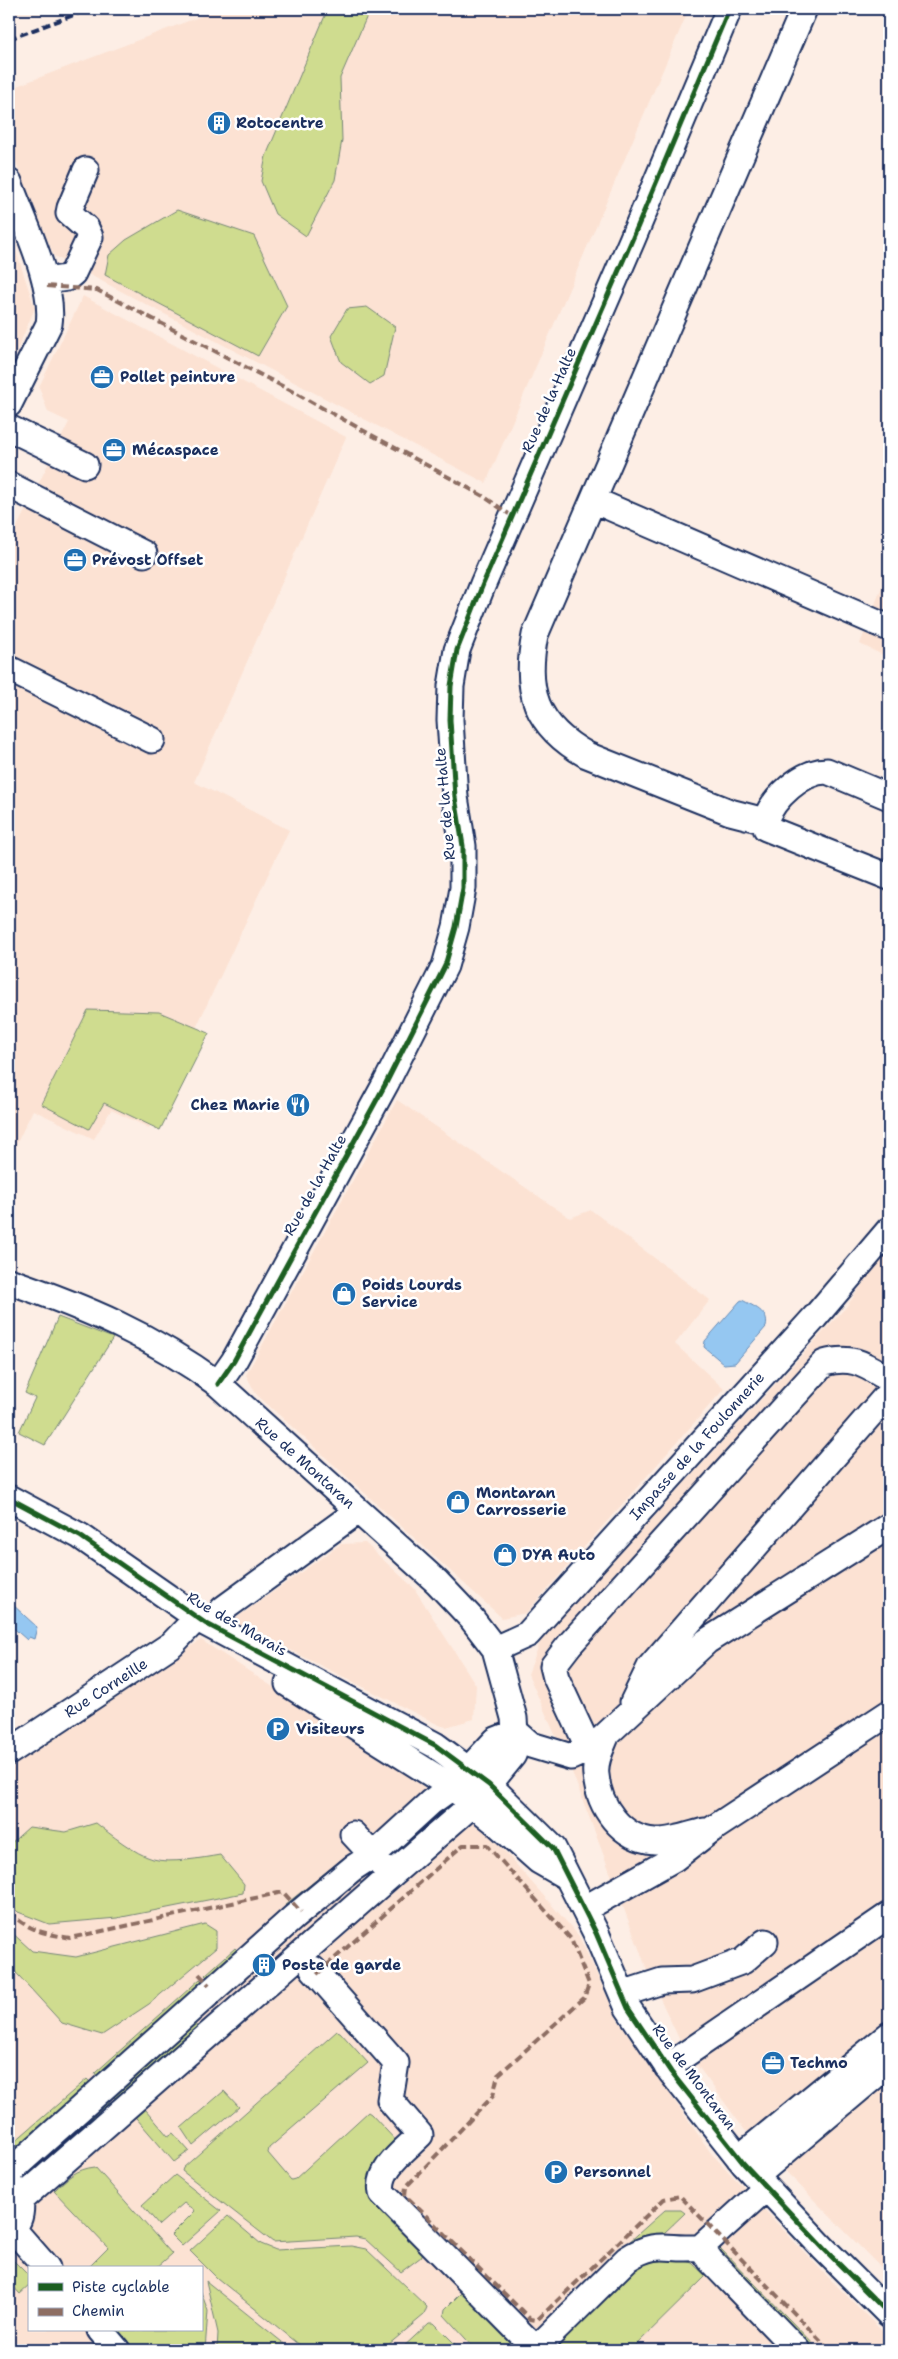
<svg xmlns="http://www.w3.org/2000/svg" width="898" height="2359" viewBox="0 0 898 2359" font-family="'Shantell Sans',sans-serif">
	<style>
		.built { fill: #fce2d3; fill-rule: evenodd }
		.green { fill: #cfdc8f; stroke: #758676 }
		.water { fill: #95c7f1; stroke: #648ab6 }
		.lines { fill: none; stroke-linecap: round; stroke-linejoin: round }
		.minor-casing { stroke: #1b2f5e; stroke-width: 29 }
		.minor { stroke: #fff; stroke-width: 25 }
		.rail { stroke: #1b2f5e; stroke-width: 4; stroke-dasharray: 8 4; stroke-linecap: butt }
		.quiet { stroke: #8d6e63; stroke-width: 4; stroke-dasharray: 8 4; stroke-linecap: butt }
		.cycleway-casing { stroke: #fff; stroke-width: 8 }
		.cycleway { stroke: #1b5e20; stroke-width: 5 }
		.labels { text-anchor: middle; stroke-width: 5; stroke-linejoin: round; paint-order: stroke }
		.poi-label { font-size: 15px; font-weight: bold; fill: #1b2f5e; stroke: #fff; text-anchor: start }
		.street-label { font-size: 15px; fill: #1b2f5e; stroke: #fff }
	</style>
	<rect width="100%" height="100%" fill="#fdeee5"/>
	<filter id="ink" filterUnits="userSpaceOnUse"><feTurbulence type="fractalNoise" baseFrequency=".02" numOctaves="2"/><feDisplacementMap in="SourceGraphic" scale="10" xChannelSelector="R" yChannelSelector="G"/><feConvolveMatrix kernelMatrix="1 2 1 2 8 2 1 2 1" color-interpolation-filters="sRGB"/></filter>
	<g filter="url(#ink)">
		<path class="built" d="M220,9H689L486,483L54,256L9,145V89Z
			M9,230L35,308L9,369Z
			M83,296L346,437L194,782L289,830L149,1128L111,1110L94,1139L33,1110L9,1159V526L16,529L69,422L48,412L39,387Z
			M889,568V658L860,644Z
			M397,1100L570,1218L591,1210L710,1300L675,1344L724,1389L526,1613L502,1618L256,1394L246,1375Z
			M889,1246V2276L744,2129L681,2043L649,1975L574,1777L528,1674L541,1640L847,1306Z
			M365,1543L414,1588L476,1685L474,1719L446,1727L439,1725L232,1621L341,1544Z
			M201,1640L405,1773L492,1837L579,1936L618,2020L711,2153L825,2274L889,2338V2350H9V1763ZM29,2268H201V2330H29Z"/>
		<path class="green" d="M331,9H370L340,78L342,140L335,180L306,236L275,214L261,181L266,156L327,11Z
			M177,210L254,236L287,306L258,356L105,275L109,255L126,240Z
			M367,307L395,327L384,376L370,384L341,362L331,336L347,309Z
			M88,1010L159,1012L209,1033L160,1130L104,1103L89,1129L41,1104Z
			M58,1317L113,1338L45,1445L19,1432L35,1398L25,1393Z
			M96,1823C110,1834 135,1854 153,1859C170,1864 202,1858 220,1855L244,1884L243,1893L117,1918L49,1924L18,1912L9,1903V1845L29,1827L66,1832Z
			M341,1860L344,1865L291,1911L285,1905Z
			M205,1924L216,1931V1948L149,2004L102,2035L62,2023L9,1965V1930L32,1951L76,1957Z
			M235,1948L242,1955L212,1982L205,1975Z
			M200,1979L207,1987L99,2080L95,2073Z
			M192,2022L199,2028L120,2103L110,2093Z
			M337,2031L340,2032L368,2063L269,2148L268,2153L291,2180L295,2179L368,2112L371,2114L400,2145L369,2174L368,2188L425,2249L421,2257L401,2272L365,2239L356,2237L273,2242L182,2171L183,2168Z
			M87,2079L94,2086L16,2153L14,2142Z
			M224,2091L239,2107L193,2146L181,2128Z
			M104,2097L115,2108L44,2171L38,2154Z
			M140,2103L168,2136L173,2133L189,2151L174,2162L130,2111Z
			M95,2167L172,2254L156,2268H88L108,2248L54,2191C67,2178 76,2169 95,2167Z
			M175,2175L221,2211L182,2246L171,2235L195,2211L184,2203L159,2225L142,2205Z
			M665,2210H681L685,2213L663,2234L641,2238L629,2244L628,2243Z
			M228,2216L261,2244L276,2250L351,2246L366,2249L427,2307L424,2315L382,2350H306L217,2278L190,2251Z
			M718,2246L819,2350H809L718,2257Z
			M9,2256L29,2276V2286L20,2294L9,2282Z
			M675,2258L692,2263L706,2276L631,2350H548L635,2266L646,2260Z
			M206,2281L292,2350H217L218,2333Z
			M464,2290L520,2350H476L444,2315L445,2309Z
			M201,2292L208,2311L205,2350H132L115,2330H201Z
			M429,2323H434L461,2350H400Z"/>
		<path class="water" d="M742,1300C753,1306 770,1312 766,1327L735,1363L724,1364L704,1347L705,1341L740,1301Z
			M12,1604L37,1627L34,1639L29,1637L27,1640L9,1624V1608Z"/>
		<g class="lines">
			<g class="minor-casing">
				<path id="minor" d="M9,182C23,221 55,284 49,324L9,404
					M45,281L67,278L73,273L90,237L86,228L69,213L70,208L86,170
					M9,428L85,465
					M9,485L144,554
					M593,500L889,628
					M9,669L152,740
					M889,797L827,771C802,771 773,798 765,821L766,828L889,877
					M765,821L730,812L587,755C535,726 524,690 535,635L804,9
					M9,1281C87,1308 151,1335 218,1384L437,1582L472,1619L495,1649L514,1718L516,1747L513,1755L474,1803L391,1875L353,1834
					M218,1384L234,1361L386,1083L445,966L456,927L463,888V846L455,797L450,720L451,686L457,650L483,584L632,240L729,9
					M9,1498L80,1536L205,1623L435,1745L489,1785L553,1848L596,1933L628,2008L671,2072L744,2164L824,2249L889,2314
					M223,1609L358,1511
					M495,1649L528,1634L815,1317L889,1230
					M288,1684L452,1787L494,1821L539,1861L567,1877
					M633,1702L650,1667L889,1393
					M516,1732L531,1745L571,1757L593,1747L707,1641L889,1526
					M607,1734C602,1747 594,1761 596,1775C599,1807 621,1839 655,1841C670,1842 689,1835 704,1831
					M589,1749L556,1678L553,1666L570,1644L824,1363C853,1355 865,1365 889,1379
					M9,1752L172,1644L197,1618
					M584,1909L675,1858L711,1830L889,1713
					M313,1969L396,2063L390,2100L420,2135C404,2151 377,2169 382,2193L536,2349
					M622,1994L662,1981L692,1980L743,1961L765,1942
					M667,2067L889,1915
					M739,2158L889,2035
					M9,2176L15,2167L294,1917L353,1868L373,1855L431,1802L452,1787L496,1740L516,1732
					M756,2176L889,2064
					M20,2200L391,1875
					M13,2229L47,2268
					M9,2232C23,2221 25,2200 12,2186
					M701,2247L711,2261L797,2350
					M100,2330L117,2350
					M535,2350L627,2259C660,2238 668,2252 701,2247L766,2188"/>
			</g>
			<use href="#minor" class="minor"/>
			<path class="rail" d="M9,39L90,9"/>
			<path class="quiet" d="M47,286L97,290L284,387L483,496L512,516
				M9,1912C29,1931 43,1933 70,1938L283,1892L301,1912
				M199,1974L209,1985
				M317,1974L463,1845H487L571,1939L589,1984L584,1998L498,2075L493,2096L406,2187L405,2195L530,2319L537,2320L664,2199L680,2196L830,2350"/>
			<g class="cycleway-casing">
				<path id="cycleway" d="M218,1384L234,1361L386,1083L445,966L456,927L463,888V846L455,797L450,720L451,686L457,650L483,584L632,240L729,9
					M9,1498L80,1536L205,1623L435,1745L489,1785L553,1848L596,1933L628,2008L671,2072L744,2164L824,2249L889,2314"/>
			</g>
			<use href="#cycleway" class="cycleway"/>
		</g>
	</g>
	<defs>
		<g id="building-disc" transform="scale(1.25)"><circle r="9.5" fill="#1f6fb2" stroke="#fff"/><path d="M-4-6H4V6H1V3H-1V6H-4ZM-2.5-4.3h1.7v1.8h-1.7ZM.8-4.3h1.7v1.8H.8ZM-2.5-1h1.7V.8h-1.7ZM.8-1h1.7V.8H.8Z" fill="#fff"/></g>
		<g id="office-disc" transform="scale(1.25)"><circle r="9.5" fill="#1f6fb2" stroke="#fff"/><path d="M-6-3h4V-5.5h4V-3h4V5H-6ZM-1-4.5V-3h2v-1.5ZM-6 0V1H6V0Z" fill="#fff"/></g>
		<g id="restaurant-disc" transform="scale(1.25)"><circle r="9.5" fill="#1f6fb2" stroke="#fff"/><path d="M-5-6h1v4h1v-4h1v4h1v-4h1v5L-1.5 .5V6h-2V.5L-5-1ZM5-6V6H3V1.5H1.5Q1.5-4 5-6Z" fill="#fff"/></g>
		<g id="shop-disc" transform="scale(1.25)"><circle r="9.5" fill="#1f6fb2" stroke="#fff"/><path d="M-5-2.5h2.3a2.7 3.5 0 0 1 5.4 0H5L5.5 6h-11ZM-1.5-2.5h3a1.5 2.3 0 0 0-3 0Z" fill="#fff"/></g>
		<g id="parking-disc" transform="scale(1.25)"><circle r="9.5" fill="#1f6fb2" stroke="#fff"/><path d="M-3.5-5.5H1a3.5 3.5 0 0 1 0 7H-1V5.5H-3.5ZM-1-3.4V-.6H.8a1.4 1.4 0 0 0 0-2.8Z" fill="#fff"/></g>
	</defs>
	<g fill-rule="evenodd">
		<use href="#building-disc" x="219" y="123"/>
		<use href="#office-disc" x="102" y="377"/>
		<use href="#office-disc" x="114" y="450"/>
		<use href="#office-disc" x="75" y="560"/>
		<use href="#restaurant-disc" x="298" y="1105"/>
		<use href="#shop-disc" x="344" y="1294"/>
		<use href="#shop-disc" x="458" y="1502"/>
		<use href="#shop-disc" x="505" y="1555"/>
		<use href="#parking-disc" x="278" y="1729"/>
		<use href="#building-disc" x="264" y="1965"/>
		<use href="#office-disc" x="773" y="2063"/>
		<use href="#parking-disc" x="556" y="2172"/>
	</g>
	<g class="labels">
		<g class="poi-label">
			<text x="236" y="128">Rotocentre</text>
			<text x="120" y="382">Pollet peinture</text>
			<text x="132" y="455">Mécaspace</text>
			<text x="92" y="565">Prévost Offset</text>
			<text x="280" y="1110" text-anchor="end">Chez Marie</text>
			<text x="362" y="1290">Poids Lourds<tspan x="362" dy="17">Service</tspan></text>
			<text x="476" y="1498">Montaran<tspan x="476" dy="17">Carrosserie</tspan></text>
			<text x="522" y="1560">DYA Auto</text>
			<text x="296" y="1734">Visiteurs</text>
			<text x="282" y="1970">Poste de garde</text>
			<text x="790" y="2068">Techmo</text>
			<text x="574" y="2177">Personnel</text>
		</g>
		<g class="street-label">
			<text transform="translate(549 400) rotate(-66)" y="5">Rue de la Halte</text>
			<text transform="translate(445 804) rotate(-95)" y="5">Rue de la Halte</text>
			<text transform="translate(315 1185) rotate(-61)" y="5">Rue de la Halte</text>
			<text transform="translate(697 1446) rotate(-48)" y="5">Impasse de la Foulonnerie</text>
			<text transform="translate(305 1463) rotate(42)" y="5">Rue de Montaran</text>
			<text transform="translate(237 1624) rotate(30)" y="5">Rue des Marais</text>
			<text transform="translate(106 1688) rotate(-33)" y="5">Rue Corneille</text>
			<text transform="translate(694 2077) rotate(53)" y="5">Rue de Montaran</text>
		</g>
	</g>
	<rect width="898" height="2359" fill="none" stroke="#fff" stroke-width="30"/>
	<rect x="15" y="15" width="868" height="2329" fill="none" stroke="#1b2f5e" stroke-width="2" filter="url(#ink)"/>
	<rect x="28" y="2266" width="175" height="65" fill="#ffffff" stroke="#a4acbf"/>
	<rect x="38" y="2283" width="25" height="8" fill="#1b5e20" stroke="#a4acbf"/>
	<text x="72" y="2292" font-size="15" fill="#1b2f5e">Piste cyclable</text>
	<rect x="38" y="2308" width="25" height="8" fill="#8d6e63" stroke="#a4acbf"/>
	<text x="72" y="2316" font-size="15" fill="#1b2f5e">Chemin</text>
</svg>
